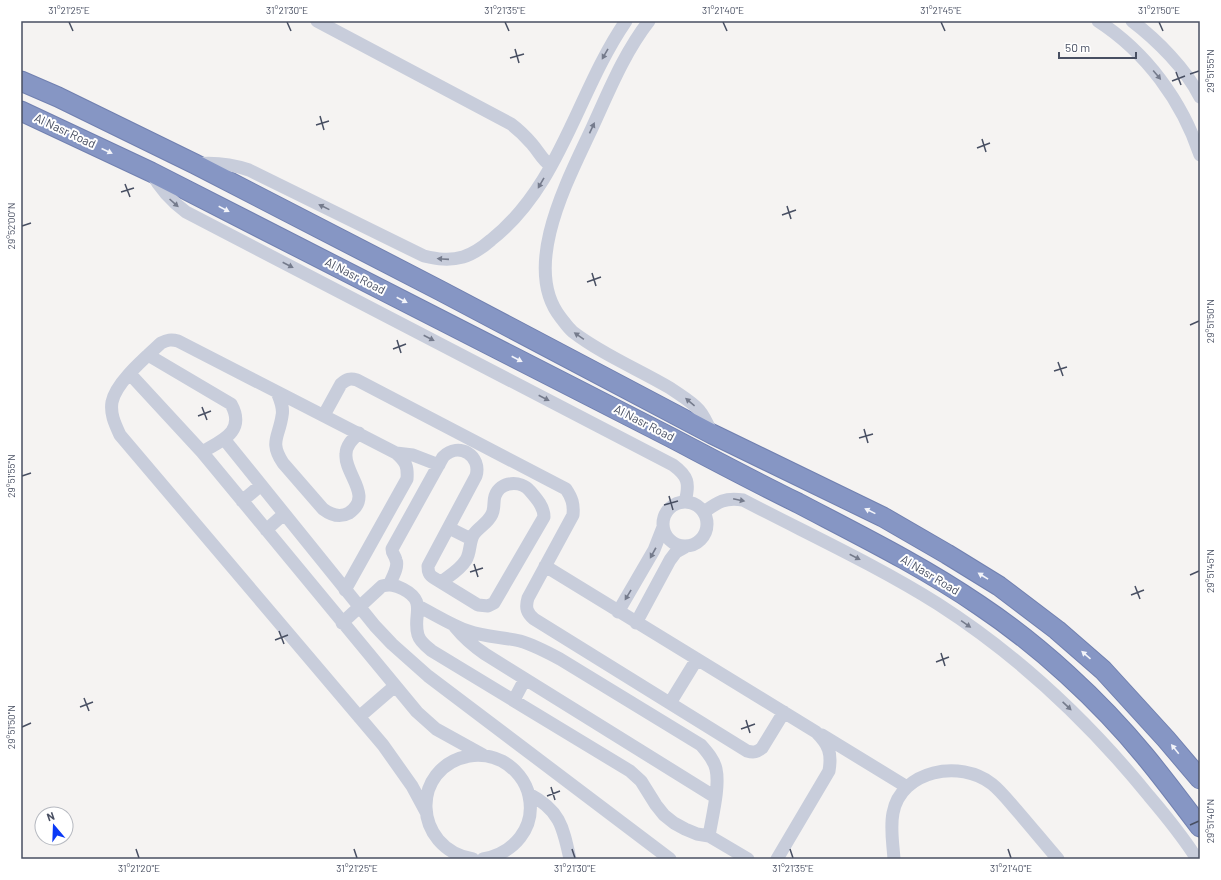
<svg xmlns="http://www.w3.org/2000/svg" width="1221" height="880" viewBox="0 0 1221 880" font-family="Barlow,sans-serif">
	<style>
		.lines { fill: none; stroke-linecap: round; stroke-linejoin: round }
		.highway-casing { stroke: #7180b0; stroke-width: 21 }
		.minor { stroke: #c8cddb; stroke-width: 13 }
		.highway { stroke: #8696c4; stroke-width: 19 }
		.oneway { fill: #757b8c }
		.oneway2 { fill: #f3f4f9 }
		.ticks { fill: none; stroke: #484f62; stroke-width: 1.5 }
		.labels { text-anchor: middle; stroke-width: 4; stroke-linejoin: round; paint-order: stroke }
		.street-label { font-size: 12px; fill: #484f62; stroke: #fff }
		.neatline { fill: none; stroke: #484f62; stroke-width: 1.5 }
		.ticks-label { font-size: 10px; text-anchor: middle; fill: #484f62 }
	</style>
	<rect width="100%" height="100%" fill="#f5f3f2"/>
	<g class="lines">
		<g class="highway-casing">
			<path id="highway" d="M21,81L58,97L195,164L441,291L712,434L883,517L947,554L999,586L1057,630L1103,670L1166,739L1200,779
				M21,111L151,172L670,437C712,459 755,482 798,503C859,535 922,566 979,605C1039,645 1099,700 1145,756C1164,779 1182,803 1200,827"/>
		</g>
		<path class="minor" d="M317,21L511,124C519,130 526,137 532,144C539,152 542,160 551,166
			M649,21C624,53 609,91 592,128C569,178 520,267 561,318C565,323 568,328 573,332C603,355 638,369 670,388C680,395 691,401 699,410C705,417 708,425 712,434
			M1098,21C1146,52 1182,101 1200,155
			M1132,21C1157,40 1186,69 1200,97
			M195,164C214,162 231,164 249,170L424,256C437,259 449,261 463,257C473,254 483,247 491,240C561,185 577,92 626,21
			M151,172C160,189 171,201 186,212L673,465C688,476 690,483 685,502
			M148,355L231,404C246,431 223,440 202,452
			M130,374L202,452L417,712L436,729L483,755
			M277,392C280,400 284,407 282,416C279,437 269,442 283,463L323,509C331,515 340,518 349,513C374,496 344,474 346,454C346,445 353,439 359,433
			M324,415L341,384C347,379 350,378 357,380L566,489C572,498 574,504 573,515L528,598C525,608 527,613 534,619L747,751C754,753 757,752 762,748L784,712
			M224,439L375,626L392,644L428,676L670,859
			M396,453L413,455L439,465
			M242,501L261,485
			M663 524a22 22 0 1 1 44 0a22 22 0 1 1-44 0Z
			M704,512C718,502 725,497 743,500C808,534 876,565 938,604C1019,656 1089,722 1149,796C1166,816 1183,837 1197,859
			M449,528L471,539
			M266,530L284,514
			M545,566L816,732C829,745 832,753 829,771L777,859
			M389,585C392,578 399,567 396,560C395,555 392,554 392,549L443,457C459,441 482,456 476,476L428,566C428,572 429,575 434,578L478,605L488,606L494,603L544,517C544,507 537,499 530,491C521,480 500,481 495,496C493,502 495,508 492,514C488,523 479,527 474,534C469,541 471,552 466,560C460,570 449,576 441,582
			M345,590L407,479C408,466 406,462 396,453L178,341C171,339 167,340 161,343C146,357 116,382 112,402C110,414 115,424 120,435L383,745L412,786L426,812
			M418,606C434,614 451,625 468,631C485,637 503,637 520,641C534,645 547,652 560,659L701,745C708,753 714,760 716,769C720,787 712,817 709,836
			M618,612L654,550L663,527
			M342,623L382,586C390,584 395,585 403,589C428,602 412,615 418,635C420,642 427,647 432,651L630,771L641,781L656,805L664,815L674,823L685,829L697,834L709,836L748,859
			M636,623L670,560L676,552L685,547
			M455,627C464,638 473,646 485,654L715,797
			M514,700L525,679
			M670,703L697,659
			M359,717L395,686
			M822,735L907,787
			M529,794C560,810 563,827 570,859
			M473,859C412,848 410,767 469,756C480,754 492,756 502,761C515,768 526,781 529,796C536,828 514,853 483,859
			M894,859C893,844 890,828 893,813C901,770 960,759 992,784C1002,792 1010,803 1019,813C1032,828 1045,844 1058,859"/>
		<use href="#highway" class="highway"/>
	</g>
	<defs><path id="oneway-solid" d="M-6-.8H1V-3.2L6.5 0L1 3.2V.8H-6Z"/></defs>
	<g class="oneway">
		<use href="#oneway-solid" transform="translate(605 54) rotate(120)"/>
		<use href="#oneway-solid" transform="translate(1157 75) rotate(50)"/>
		<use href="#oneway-solid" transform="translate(592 128) rotate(-65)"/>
		<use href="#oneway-solid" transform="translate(541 183) rotate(120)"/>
		<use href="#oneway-solid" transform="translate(174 203) rotate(42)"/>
		<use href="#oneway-solid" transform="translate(324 207) rotate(-154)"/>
		<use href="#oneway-solid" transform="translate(443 259) rotate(-176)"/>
		<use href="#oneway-solid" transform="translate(288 265) rotate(27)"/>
		<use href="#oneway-solid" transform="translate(579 336) rotate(-145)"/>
		<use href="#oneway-solid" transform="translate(429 338) rotate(27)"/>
		<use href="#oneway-solid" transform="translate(544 398) rotate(27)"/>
		<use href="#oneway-solid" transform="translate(690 402) rotate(-140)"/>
		<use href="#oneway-solid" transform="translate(739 500) rotate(12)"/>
		<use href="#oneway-solid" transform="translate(653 553) rotate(119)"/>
		<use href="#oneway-solid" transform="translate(855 557) rotate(27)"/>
		<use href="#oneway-solid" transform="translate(628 595) rotate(121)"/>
		<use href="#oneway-solid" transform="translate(966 624) rotate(35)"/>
		<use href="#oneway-solid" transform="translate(1067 706) rotate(43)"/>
	</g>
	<g class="oneway2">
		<use href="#oneway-solid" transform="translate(107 151) rotate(25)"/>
		<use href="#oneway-solid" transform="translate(224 209) rotate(27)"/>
		<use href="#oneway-solid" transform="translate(402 300) rotate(27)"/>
		<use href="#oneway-solid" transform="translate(517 359) rotate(27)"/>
		<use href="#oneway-solid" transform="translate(870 511) rotate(-154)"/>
		<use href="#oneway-solid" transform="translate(983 576) rotate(-148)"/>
		<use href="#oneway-solid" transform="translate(1086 655) rotate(-139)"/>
		<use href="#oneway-solid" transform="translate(1175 749) rotate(-129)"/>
	</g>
	<path class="ticks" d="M69,22L73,31M287,22L291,31M505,22L509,31M723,22L727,31M941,22L945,31M1159,22L1163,31M515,49L519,63M510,58L524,54M1176,72L1181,85M1190,74L1199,71M1172,81L1185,76M320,116L324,130M316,125L329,121M982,139L986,152M977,148L990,143M125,184L130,197M121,192L134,188M787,206L791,219M782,215L796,210M22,226L31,223M592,273L596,286M587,282L601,277M1190,325L1199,321M397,340L401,353M393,349L406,344M1058,362L1063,376M1054,371L1067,367M202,407L207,420M198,416L211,411M864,429L868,443M859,438L873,434M22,476L31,473M669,496L673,510M664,505L678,501M474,564L478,577M470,572L483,568M1190,575L1199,571M1135,586L1140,599M1131,595L1144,590M279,631L284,644M275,640L288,635M941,653L945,666M936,662L949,657M84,698L89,711M80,707L93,702M746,720L750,733M22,727L31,723M741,729L755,724M551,787L555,800M547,796L560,791M1190,825L1199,821M136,849L139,858M354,849L357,858M572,849L575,858M790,849L793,858M1008,849L1011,858"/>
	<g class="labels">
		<g class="street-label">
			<text transform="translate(65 131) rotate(25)" y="4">Al Nasr Road</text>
			<text transform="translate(355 276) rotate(27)" y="4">Al Nasr Road</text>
			<text transform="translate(644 423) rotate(27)" y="4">Al Nasr Road</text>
			<text transform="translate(930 575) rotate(31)" y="4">Al Nasr Road</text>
		</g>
	</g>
	<rect width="1221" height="880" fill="none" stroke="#ffffff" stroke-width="44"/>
	<g transform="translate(54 826) rotate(341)"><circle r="19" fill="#ffffff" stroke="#b6b9c0"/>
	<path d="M0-3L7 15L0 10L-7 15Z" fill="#0a39f6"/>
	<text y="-6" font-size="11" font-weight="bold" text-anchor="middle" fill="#484f62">N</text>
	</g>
	<path d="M1059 52v6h77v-6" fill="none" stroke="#484f62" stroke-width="2"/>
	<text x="1065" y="52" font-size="12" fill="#484f62" stroke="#ffffff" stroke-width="3" paint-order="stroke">50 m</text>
	<rect x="22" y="22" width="1177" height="836" class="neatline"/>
	<g class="ticks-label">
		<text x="69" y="14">31°21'25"E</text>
		<text x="287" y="14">31°21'30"E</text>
		<text x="505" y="14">31°21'35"E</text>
		<text x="723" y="14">31°21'40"E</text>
		<text x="941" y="14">31°21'45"E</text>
		<text x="1159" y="14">31°21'50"E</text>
		<text transform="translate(1210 71) rotate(-90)" y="4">29°51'55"N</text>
		<text transform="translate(11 226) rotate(-90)" y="4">29°52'00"N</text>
		<text transform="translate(1210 321) rotate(-90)" y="4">29°51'50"N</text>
		<text transform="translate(11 476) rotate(-90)" y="4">29°51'55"N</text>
		<text transform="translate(1210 571) rotate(-90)" y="4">29°51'45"N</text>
		<text transform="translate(11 727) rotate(-90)" y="4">29°51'50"N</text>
		<text transform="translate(1210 821) rotate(-90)" y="4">29°51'40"N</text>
		<text x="139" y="872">31°21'20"E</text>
		<text x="357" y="872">31°21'25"E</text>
		<text x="575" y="872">31°21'30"E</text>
		<text x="793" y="872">31°21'35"E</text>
		<text x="1011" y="872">31°21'40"E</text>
	</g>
</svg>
